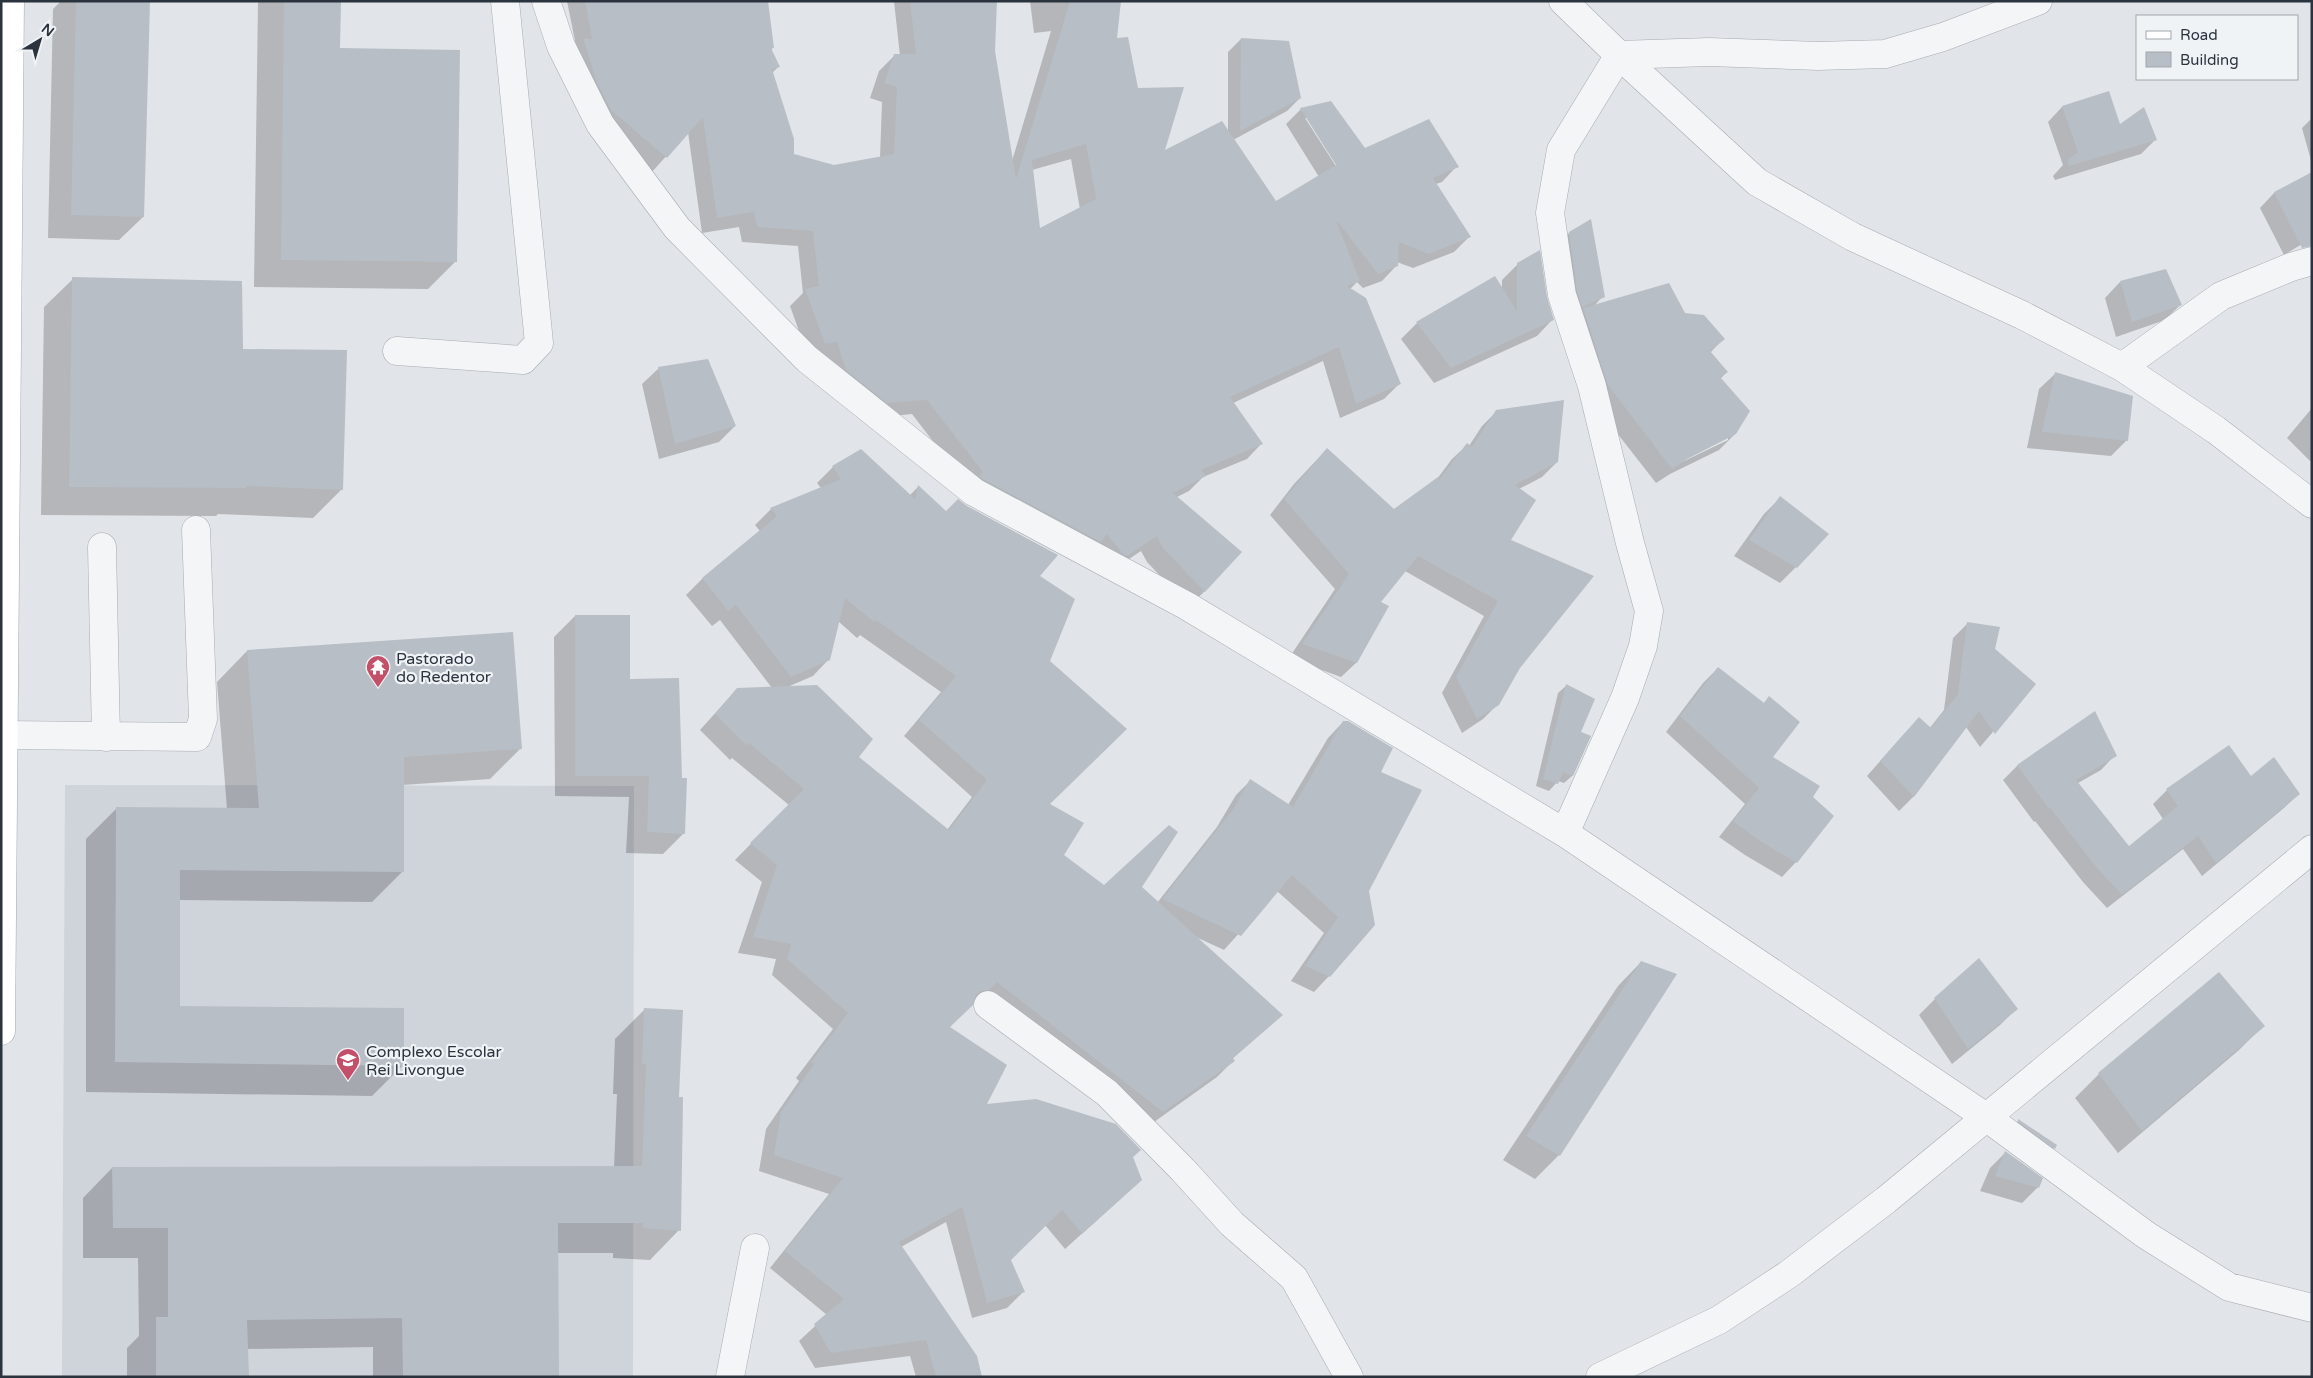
<svg xmlns="http://www.w3.org/2000/svg" width="2313" height="1378" viewBox="0 0 2313 1378" font-family="'Varela Round',sans-serif">
	<style>
		.built { fill: #cfd3da }
		.shadow { fill: #0003; fill-rule: evenodd }
		.building { fill: #b8bec5; fill-rule: evenodd }
		.lines { fill: none; stroke-linecap: round; stroke-linejoin: round }
		.minor-casing { stroke: #a7abb2; stroke-width: 29 }
		.major-casing { stroke: #a1a9b3; stroke-width: 29 }
		.minor { stroke: #f3f5f7; stroke-width: 28 }
		.major { stroke: #fff; stroke-width: 28 }
		.labels { text-anchor: middle; stroke-width: 4.5; stroke-linejoin: round; paint-order: stroke }
		.poi-label { font-size: 16px; fill: #2b333e; stroke: #f0f3f6; text-anchor: start }
	</style>
	<rect width="100%" height="100%" fill="#e1e4e8"/>
	<path class="built" d="M65,785L634,786L633,1377H62Z"/>
	<path class="shadow" d="M61,1H149L143,217L119,240L48,238L53,9Z
		M258,1H339V49L456,261L428,289L254,287Z
		M567,1H766L773,48L770,50L778,67L772,73L793,155L834,166L880,158L882,102L870,98L879,71L894,56H900L894,1H996L994,51L1012,161L1051,31L1034,33L1030,1H1119L1116,40L1163,152L1228,132V52L1241,39L1300,98L1287,111L1233,140L1276,203L1319,177L1286,124L1301,109L1364,150L1457,166L1442,182L1436,184L1469,237L1454,252L1413,268L1397,262V265L1382,281L1363,288L1357,282L1350,289L1399,384L1384,399L1340,418L1323,361L1233,403L1262,443L1247,459L1203,477L1189,491L1177,497L1205,591L1189,606L1147,562L1141,551L1111,571L969,488L912,414L872,418L809,359L790,306L803,293L798,246L742,242L739,227L702,233L688,132L651,173L595,125L576,46ZM1305,118H1308L1341,170L1339,171ZM1071,159L1080,209L1039,230L1032,170Z
		M2109,93L2119,126L2155,140L2141,154L2055,180L2053,176L2063,165L2048,122L2062,107Z
		M2312,118V164L2302,128Z
		M2312,174V238L2284,255L2260,208L2274,193Z
		M1569,233L1603,296L1594,306L1684,314L1723,339L1710,353L1727,372L1720,379L1735,434L1719,450L1670,474L1656,483L1592,401L1553,250ZM1728,437V440L1682,462L1681,460Z
		M1518,264L1545,298L1552,320L1537,336L1434,383L1401,339L1416,324L1494,278L1502,289V280Z
		M73,279L242,350L341,490L313,518L218,514L216,516L41,515L44,307Z
		M2120,282L2181,304L2165,320L2116,337L2105,298Z
		M707,360L735,426L719,442L659,459L642,384L658,369Z
		M2055,374L2127,440L2111,456L2027,448L2039,389Z
		M2312,408V459L2310,461L2287,438Z
		M1497,411L1557,462L1542,477L1519,489L1510,541L1498,704L1483,719L1462,733L1442,693L1484,616L1405,571L1380,602L1356,663L1341,677L1289,658L1335,589L1270,515L1294,484L1327,449L1393,510L1437,479L1452,459L1467,445L1469,446L1482,426Z
		M861,450L909,496L918,487L946,512L1038,577L1049,662L1048,804L1062,856L1104,887H1140L1157,903L1217,827L1236,795L1251,780L1288,805L1328,738L1343,722L1380,773L1368,891L1329,976L1314,992L1291,981L1324,933L1277,891L1224,950L1196,937L1282,1015L1232,1059L1233,1061L1217,1077L1147,1127L980,997L948,1027L985,1105L1132,1157L1141,1180L1065,1249L1045,1225L1009,1260L1023,1292L1007,1308L972,1318L946,1222L901,1247L981,1377H916L910,1356L815,1368L799,1341L827,1315L770,1268L829,1194L759,1171L766,1129L799,1081L796,1078L833,1029L772,975L776,959L738,953L762,882L735,860L789,805L732,758L730,760L700,730L737,689L772,688L720,620L712,626L686,595L702,579L760,531L755,525L771,509L821,488L817,483L833,467ZM838,621L857,638L860,635L941,692L904,736L972,797L947,830L858,757L785,688L813,676L829,659Z
		M1780,498L1796,567L1780,583L1734,556L1764,514Z
		M575,616L629,680L684,833L663,854L626,853L629,797L555,796L554,637Z
		M1967,624L2034,684L1980,747L1966,727L1913,797L1899,811L1867,776L1905,733L1929,729L1944,710L1953,638Z
		M247,651L520,749L490,779L402,785V872L372,902L179,900V1007L403,1065L372,1096L86,1092V839L117,808L227,809L217,682Z
		M1718,668L1763,704L1769,698L1771,758L1812,797L1796,862L1782,877L1745,855L1719,837L1745,804L1666,732L1703,683Z
		M1566,686L1579,732L1590,736L1572,776L1564,783L1558,781L1549,791L1536,786L1558,693Z
		M2094,713L2115,755L2101,770L2078,783L2129,848L2163,819L2153,804L2167,790L2251,778L2298,794L2284,808L2202,876L2183,849L2107,908L2083,882L2035,821L2034,822L2003,780L2017,766Z
		M1641,962L1559,1155L1535,1179L1503,1160L1618,986Z
		M2219,974L2263,1026L2239,1050L2118,1153L2075,1098L2099,1074Z
		M1935,999L2016,1009L2000,1025L1952,1064L1919,1015Z
		M645,1009L678,1098L679,1230L650,1260L613,1258V1253H557L558,1377H373V1347L247,1349V1377H127V1348L139,1336L138,1258H83V1198L112,1168H614L617,1094H613L615,1039Z
		M2018,1121L2054,1148L2039,1164L2003,1136Z
		M2006,1152L2038,1187L2022,1203L1980,1191L1990,1168Z"/>
	<path class="building" d="M76,1H150L144,217L71,215Z
		M284,1H341L340,48L460,50L457,262L281,260Z
		M585,1H768L774,48H771L780,67L772,69L794,139V154L834,165L894,154L897,87L884,83L894,54H916L910,1H997L995,51L1016,179L1070,1H1121L1117,38L1128,37L1138,88L1184,87L1165,150L1222,121L1276,201L1336,165L1300,108L1331,101L1365,148L1429,119L1459,167L1433,178L1471,237L1429,254L1399,242L1398,266L1378,274L1338,222L1337,223L1360,281L1347,286L1366,298L1401,384L1356,404L1339,347L1230,397L1263,444L1201,470L1206,476L1173,493L1242,552L1205,592L1162,547L1157,536L1127,556L1123,554L1107,534L1101,542L983,479L979,476L983,472L927,400L887,403L846,370L837,342L825,344L805,289L819,286L813,231L757,227L754,212L717,218L703,117L667,158L611,110L597,83L583,38L592,39ZM1086,144L1096,199L1040,228L1032,160Z
		M1241,38L1289,41L1301,98L1240,131Z
		M2109,91L2120,124L2144,107L2157,140L2069,166L2067,160L2078,152L2062,106Z
		M2312,172V246L2302,248L2274,192Z
		M1591,219L1605,297L1582,307L1577,291L1569,232Z
		M1540,250L1547,297L1554,320L1451,368L1416,322L1495,276L1517,311V263Z
		M2166,269L2182,305L2132,322L2120,281Z
		M72,277L242,281L243,349L347,350L343,490L246,486V488L69,487Z
		M1669,283L1685,313L1704,315L1725,339L1710,351L1728,372L1720,377L1750,411L1736,434L1687,459L1672,469L1608,385L1583,308Z
		M708,359L736,426L675,444L658,367Z
		M2055,372L2133,396L2128,441L2042,432Z
		M1564,400L1558,462L1515,485L1536,500L1511,540L1594,576L1520,668L1499,705L1477,719L1456,677L1498,601L1418,556L1381,602L1389,606L1357,663L1302,644L1349,574L1284,499L1327,448L1394,509L1438,477L1439,480L1467,443L1472,447L1496,410Z
		M861,449L915,499L918,485L946,511L958,499L967,506L1058,555L1040,576L1075,599L1050,661L1127,729L1050,804L1084,823L1064,855L1104,885L1169,825L1178,832L1142,887L1283,1015L1233,1058L1235,1061L1163,1112L997,982L989,990L981,991L976,995L973,1005L950,1027L1007,1065L987,1104L1036,1099L1116,1124L1141,1150L1133,1157L1142,1180L1082,1234L1062,1210L1011,1260L1025,1292L987,1303L962,1207L899,1242L977,1356L982,1377H936L926,1340L831,1353L814,1324L844,1299L785,1251L843,1178L774,1155L781,1112L814,1064L811,1062L848,1013L787,959L791,944L753,937L777,865L750,843L804,789L749,743L746,745L715,714L737,688L817,685L873,739L859,757L949,830L987,780L919,720L956,676L876,620L874,622L845,598L830,660L791,677L736,605L728,611L702,578L777,516L770,508L841,479L832,466Z
		M1780,496L1829,534L1797,568L1749,540Z
		M575,615H630V679L679,678L682,778H687L685,834L647,832L649,776H575Z
		M1967,622L2000,627L1995,649L2036,684L1995,734L1979,711L1914,797L1880,761L1919,717L1931,728L1958,694Z
		M513,632L522,749L404,757V872L180,870V1006L404,1008V1066L115,1062L116,807L259,808L247,650Z
		M1718,667L1764,703L1769,696L1800,722L1773,757L1820,786L1813,797L1834,816L1797,863L1760,841L1733,821L1759,788L1680,716Z
		M1566,684L1595,699L1581,732L1591,736L1573,776L1563,772L1558,784L1543,779Z
		M2095,711L2117,756L2076,780L2129,846L2178,806L2166,789L2229,745L2251,776L2274,757L2300,794L2216,863L2198,836L2122,895L2097,868L2050,808L2049,809L2017,765Z
		M1343,721H1348L1393,748L1381,772L1422,790L1369,891L1375,925L1330,977L1305,966L1338,917L1292,875L1241,936L1162,899L1232,811L1250,779L1293,807Z
		M1979,958L2018,1009L1968,1049L1934,998Z
		M1641,961L1677,974L1560,1156L1526,1136Z
		M2219,972L2265,1026L2142,1131L2098,1073Z
		M644,1008L683,1010L679,1097H683L681,1231L642,1228L643,1223H558L559,1377H403L402,1318L247,1320L249,1377H156V1317H168V1228H113L112,1167L642,1166L646,1064H642Z
		M2018,1119L2057,1145L2055,1149L2018,1121Z
		M2005,1151L2043,1178L2039,1188L1995,1176Z"/>
	<g class="lines">
		<g class="minor-casing">
			<path id="minor" d="M546,1L561,46L600,124L677,228L807,359L974,492L1187,606L1565,833L1986,1117L2146,1235L2229,1287L2312,1308
				M1563,1L1619,55L1757,182L1853,237L2022,315L2122,367L2216,430L2312,504
				M397,351L523,360L539,343L505,1
				M2122,367L2221,296L2291,267L2312,261
				M102,547L106,737
				M5,735L197,737L203,719L196,530
				M1565,833L1625,698L1643,646L1649,611L1630,543L1592,386L1562,295L1550,213L1561,150L1619,55L1709,52L1818,56L1885,54L1943,37L2038,1
				M988,1005L1107,1093L1183,1170L1232,1224L1294,1278L1349,1377
				M730,1377L755,1248
				M1600,1377L1719,1320L1789,1274L1886,1200L2312,849"/>
		</g>
		<g class="major-casing">
			<path id="major" d="M1,1031L10,1"/>
		</g>
		<use href="#minor" class="minor"/>
		<use href="#major" class="major"/>
	</g>
	<defs>
		<g id="temple-pin" transform="scale(1.25)"><path d="M0 17L-7.5 6A9.5 9.5 0 1 1 7.5 6Z" fill="#c35068" stroke="#f0f3f6"/><path d="M0-6L5-2H3V0L6.5 2.5H4V6H1.5V3h-3V6H-4V2.5H-6.5L-3 0V-2H-5Z" fill="#fff"/></g>
		<g id="school-pin" transform="scale(1.25)"><path d="M0 17L-7.5 6A9.5 9.5 0 1 1 7.5 6Z" fill="#c35068" stroke="#f0f3f6"/><path d="M0-5L7-2L0 1L-7-2ZM-4 1L0 2.5L4 1V4Q0 6-4 4Z" fill="#fff"/></g>
	</defs>
	<g fill-rule="evenodd">
		<use href="#temple-pin" x="378" y="667"/>
		<use href="#school-pin" x="348" y="1060"/>
	</g>
	<g class="labels">
		<g class="poi-label">
			<text x="396" y="664">Pastorado<tspan x="396" dy="18">do Redentor</tspan></text>
			<text x="366" y="1057">Complexo Escolar<tspan x="366" dy="18">Rei Livongue</tspan></text>
		</g>
	</g>
	<rect width="2313" height="1378" fill="none" stroke="#2b333e" stroke-width="5"/>
	<rect x="2136" y="15" width="162" height="65" fill="#f0f3f6" stroke="#a1a6ac"/>
	<rect x="2146" y="31" width="25" height="8" fill="#ffffff" stroke="#a1a6ac"/>
	<text x="2180" y="40" font-size="15" fill="#2b333e">Road</text>
	<rect x="2146" y="52" width="25" height="15" fill="#b8bec5" stroke="#a1a6ac"/>
	<text x="2180" y="65" font-size="15" fill="#2b333e">Building</text>
	<g transform="translate(40 40) rotate(38)" stroke="#f0f3f6" stroke-width="4" paint-order="stroke">
	<path d="M0-4L9 19L0 12L-9 19Z" fill="#2b333e"/>
	<text y="-8" font-size="14" font-weight="bold" text-anchor="middle" fill="#2b333e">N</text>
	</g>
</svg>
